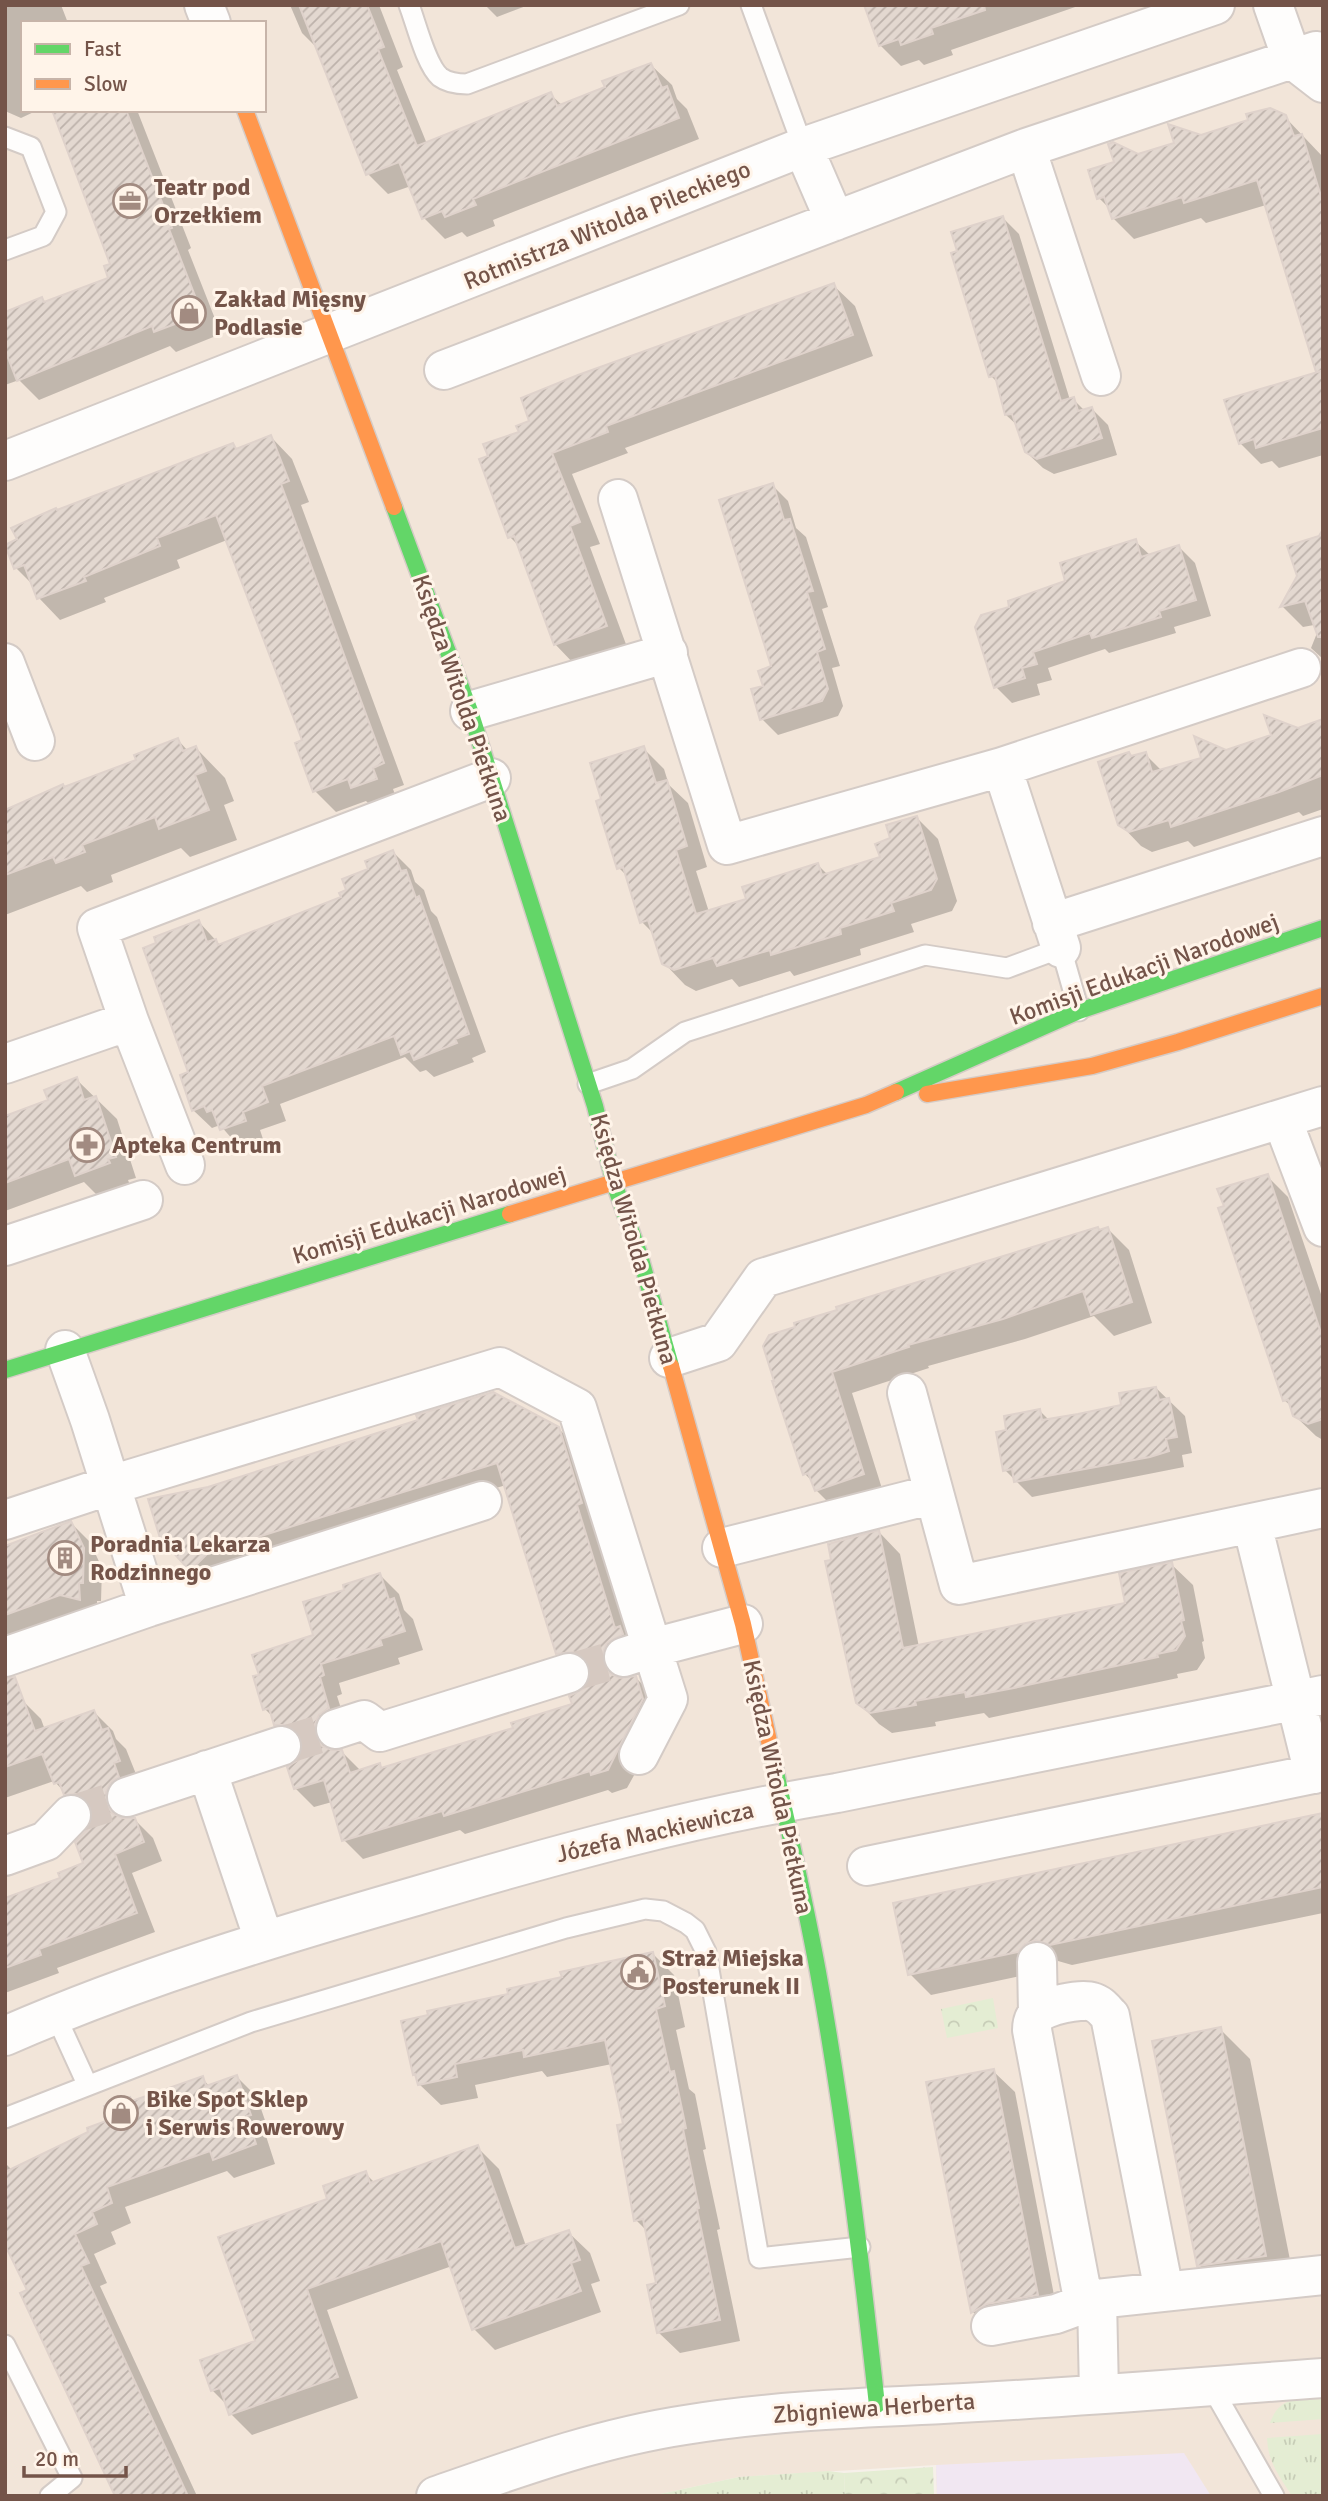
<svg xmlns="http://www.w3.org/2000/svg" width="1328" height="2501" viewBox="0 0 1328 2501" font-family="Signika,sans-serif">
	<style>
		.residential { fill: #f2e5d9; fill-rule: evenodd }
		.education { fill: #f1e7f2 }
		.grass { fill: url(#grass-tufts) }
		.park { fill: url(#park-crowns) }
		.shadow { fill: #0003 }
		.building { fill: url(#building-hatch); stroke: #dfd2cb; stroke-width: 2 }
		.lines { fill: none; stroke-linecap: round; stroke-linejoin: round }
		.street-tunnel { stroke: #d6c9c1; stroke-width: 38; stroke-dasharray: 38 19; stroke-linecap: butt }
		.lane-casing { stroke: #d4cbc6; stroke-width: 23 }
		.street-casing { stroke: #d4cbc6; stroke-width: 42 }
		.fast-casing { stroke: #d5cbc6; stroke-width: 19 }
		.slow-casing { stroke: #d5cbc6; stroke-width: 19 }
		.lane { stroke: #fefdfc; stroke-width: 19 }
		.street { stroke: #fefdfc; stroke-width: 38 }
		.fast { stroke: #63d668; stroke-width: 16 }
		.slow { stroke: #ff974d; stroke-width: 16 }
		.labels { text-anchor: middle; stroke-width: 6; stroke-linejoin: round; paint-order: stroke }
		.poi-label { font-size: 24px; font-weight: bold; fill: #745449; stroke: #fff4e9; text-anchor: start }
		.street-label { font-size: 24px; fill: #745449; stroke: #fff4e9 }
	</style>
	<defs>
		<pattern id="grass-tufts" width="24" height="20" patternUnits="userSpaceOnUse" patternTransform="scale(1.75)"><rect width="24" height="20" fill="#e4edd3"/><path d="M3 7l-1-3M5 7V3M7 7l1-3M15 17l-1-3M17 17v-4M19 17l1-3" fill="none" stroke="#c7cdb7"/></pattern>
		<pattern id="park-crowns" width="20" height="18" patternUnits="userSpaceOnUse" patternTransform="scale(1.75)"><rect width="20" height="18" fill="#e4edd3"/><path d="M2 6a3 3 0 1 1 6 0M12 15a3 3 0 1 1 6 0" fill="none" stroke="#c7cdb7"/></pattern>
		<pattern id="building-hatch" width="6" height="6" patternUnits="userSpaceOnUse" patternTransform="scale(1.75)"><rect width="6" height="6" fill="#e3d8d0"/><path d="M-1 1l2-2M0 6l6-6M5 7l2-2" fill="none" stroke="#bdb2ab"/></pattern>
	</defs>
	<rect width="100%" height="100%" fill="#f6f0e9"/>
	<path class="residential" d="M5,5H1323V2496H937L936,2465L739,2477L651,2496H5ZM23,23H264V110H23Z"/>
	<path class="education" d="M1184,2453L1211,2496H937L936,2465Z"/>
	<path class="grass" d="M1323,2399V2419L1270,2423C1280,2395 1298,2400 1323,2399Z
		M1323,2434V2496H1292C1279,2476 1268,2462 1267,2438Z
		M828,2471L844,2473L845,2496H651L739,2477Z"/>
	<path class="park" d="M993,1998L998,2028L947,2038L941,2009Z
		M933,2467L934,2496H845L844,2473Z"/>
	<path class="shadow" d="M5,5H61L68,23H23V110H38L21,118L5,111Z
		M290,5H379L403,67L397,70L427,144L550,94L563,106L607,88L651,65L672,85L677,99L687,109L699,139L493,220L495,226L467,237L462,232L445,239L424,218L411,186L388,194L368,174L319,50L302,33Z
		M485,5H525L526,6L497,17Z
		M866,5H1081L951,50L953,55L924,65L919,60L901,66L880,45Z
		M53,110H137L191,248L188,250L221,334L176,352L170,346L39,400L19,380L5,385V313L42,299L46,303L111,279L112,265Z
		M1285,117L1323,157V455L1279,468L1272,461L1261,464L1240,443L1318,373L1266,205L1206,223L1201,218L1134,239L1113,218L1111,210L1099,198L1138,155L1201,136Z
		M1003,218L1019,234L1070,400L1073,399L1085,411L1092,409L1108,425L1117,455L1054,474L1043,468L1026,452L1018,426L1006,415L999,384L991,376Z
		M833,285L855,306L873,356L625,448L628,453L572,474L600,544L590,547L627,647L576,666L555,644L520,547L510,537L490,457L521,433Z
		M271,437L292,459L309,502L301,505L404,785L393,789L397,800L374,809L366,801L336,812L315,791L304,741L227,540L177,560L180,568L104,598L106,602L60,620L39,598L34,586L16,568L19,540L57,512L233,445L238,450Z
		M772,485L788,501L796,528L806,537L828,607L822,609L840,666L832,668L843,706L838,716L778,735L762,719L765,687L773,668Z
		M1323,536V659L1311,648L1317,633L1314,625L1303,627L1283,607Z
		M1135,541L1151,556L1179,547L1195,563L1211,616L1174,627L1176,633L1109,653L1105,649L1048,668L1052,680L1037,684L1040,695L1012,703L996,687L1012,608L1068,582Z
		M1323,721V809L1303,816L1299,812L1194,847L1188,841L1152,852L1141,846L1120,824L1132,758L1145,754L1162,771Z
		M178,740L188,751L196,748L225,778L234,801L224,805L237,840L190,857L181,848L111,875L113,882L87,892L81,886L5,915V811L138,761Z
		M643,748L664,769L669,785L688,803L707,867L696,871L709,912L748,900L818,865L828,875L882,858L892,840L917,818L938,839L957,901L952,911L911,924L914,932L860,949L861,955L794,976L790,971L739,987L732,979L696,991L685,985L664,963L655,935L642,922L627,876L619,868L604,800Z
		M393,852L411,870L415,882L424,890L431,911L437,917L486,1052L472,1058L474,1062L434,1077L426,1070L420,1072L405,1057L280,1104L286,1121L260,1130L263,1139L240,1148L220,1125L212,1128L193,1110L191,1073L199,922L221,946L343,898L370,870Z
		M76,1079L117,1119L136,1178L128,1180L130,1185L98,1196L84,1182L5,1211V1118L50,1101Z
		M1267,1176L1288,1197L1323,1300V1440L1316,1436L1294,1415L1292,1407L1284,1400Z
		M1098,1229L1101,1231L1108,1229L1129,1250L1152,1323L1114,1336L1094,1316L1025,1339L928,1366L929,1368L852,1393L884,1495L837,1511L816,1490L814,1483L805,1474L838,1308Z
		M1156,1388L1185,1416L1192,1453L1182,1455L1184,1467L1032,1497L1005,1470L1008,1431L1040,1411L1050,1421L1123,1407Z
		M558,1428L578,1448L631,1639L621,1671V1680L636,1678L655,1697L637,1770L627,1788L612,1793L608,1790L465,1834L460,1830L363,1859L344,1840L332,1802L314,1807L295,1788L299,1761L304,1750V1743H295L276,1724L274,1718L265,1709L261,1676L315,1636L346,1591L380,1575L399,1594L404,1610L413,1619L423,1650L398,1658L400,1664L339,1683L342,1694L337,1696L347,1727L333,1743V1752H342L361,1771L380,1765L384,1770L515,1729L574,1706L592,1679V1670L577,1672L558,1653L506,1485L228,1570L210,1588L162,1537Z
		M71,1523L90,1542L102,1568L101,1601H97L98,1618L5,1641V1547Z
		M879,1532L900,1554L919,1647L1127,1605L1171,1564L1193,1585L1204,1641L1202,1642L1205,1658L1197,1670L1177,1674L1178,1678L989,1718L984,1713L935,1722L936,1726L892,1733L879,1724L858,1702Z
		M22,1700L41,1719L45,1730L94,1712L113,1731L116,1739L126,1749L138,1779L124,1811V1820L134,1819L153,1838L162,1861L132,1873L155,1932L57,1968L59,1973L5,1993V1901L63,1879L85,1864L94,1822V1812L84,1813L54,1781L5,1798V1706Z
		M1323,1815V1913L1072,1965L1058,1961L1046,1964L1039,1972L931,1995L910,1974Z
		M653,1954L674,1975L685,2027L676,2030L689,2089L695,2094L706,2149L703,2150L720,2229L717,2230L740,2341L680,2353L658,2332V2284L647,2231L636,2220L625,2126L612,2064L547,2077L542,2071L475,2085L478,2098L441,2105L419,2084L414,2074L510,1995Z
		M1220,2029L1250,2059L1295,2285L1229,2295L1199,2265Z
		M993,2071L1015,2092L1058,2316L994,2333L973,2312L928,2083Z
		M237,2077L257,2097L270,2135L266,2136L275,2164L234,2178L227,2171L125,2207L131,2223L111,2232L116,2244L94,2254L107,2283L100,2286L197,2496H117L5,2241V2166L7,2165L12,2170L111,2121L133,2103L202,2078L210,2087Z
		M477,2147L499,2169L526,2246L568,2232L590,2253L600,2281L591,2284L601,2312L495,2350L474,2329L452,2266L327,2310L358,2398L252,2435L231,2414L228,2406L212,2390L257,2342L329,2200L365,2173L375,2183Z"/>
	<path class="building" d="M299,5H367L384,47L378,49L417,146L551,92L557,106L605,87L602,81L651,63L662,88L667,86L679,118L473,199L476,205L445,217L442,211L422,219L399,162L366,175Z
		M864,5H984L985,10L931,28L933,34L901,45L899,39L879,46Z
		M1270,108L1286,115L1294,136L1302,134L1323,203V428L1256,448L1254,439L1239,444L1224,400L1321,371L1316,372L1257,180L1184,203L1182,197L1112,219L1104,197L1097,199L1088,170L1114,162L1108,144L1113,142L1138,154L1174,143L1168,124L1201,135L1248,120L1246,114Z
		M52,110H126L172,228L169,229L202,314L154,332L152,326L17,381L5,350V312L42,297L44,302L108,278L104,266L110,264Z
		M1003,216L1061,401L1074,397L1078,411L1092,407L1102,438L1037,459L1025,452L1012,414L1005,415L995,376L989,377L951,253L957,251L951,232Z
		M834,283L853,335L606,426L608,432L552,453L580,522L570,526L607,626L554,645L514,536L508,538L479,459L488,456L483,444L519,432L516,426L529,421L521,398L578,375Z
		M271,435L289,481L281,484L384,763L373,768L377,779L351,788L348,779L313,792L295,743L302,740L216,515L157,538L160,546L84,577L86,581L37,599L24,565L14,569L5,545L17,539L11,528L56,508L57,510L233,443L236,449Z
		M773,483L784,520L790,519L813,591L807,592L825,649L817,652L828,689L822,701L760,720L751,689L763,686L758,671L771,666L719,500Z
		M1323,529V637H1318L1305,601L1280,607L1297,576L1287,546L1319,536Z
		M1136,539L1141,557L1179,545L1196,600L1159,611L1161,617L1092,638L1090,633L1033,652L1037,664L1022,668L1025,678L994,688L975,627L981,615L1009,607L1008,601L1065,581L1060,563Z
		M1264,715L1298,728L1323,719V775L1279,792L1171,827L1169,820L1129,832L1118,825L1098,762L1129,752L1131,756L1146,752L1152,772L1201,758L1194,736L1226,750L1271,735Z
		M178,738L183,751L196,746L206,771L195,775L209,810L159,829L155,817L82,845L85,852L56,863L53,857L5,875V810L63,784L64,787L136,760L134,755Z
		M644,746L656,783L667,780L687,846L676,850L696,914L746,899L742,887L818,863L822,875L880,857L875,844L890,838L886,825L917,816L937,879L931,890L891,903L894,911L840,928L841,934L771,955L770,950L717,966L713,958L674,970L662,964L648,920L640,923L623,867L617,869L596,801L601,799L590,763Z
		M393,850L401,871L406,870L416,898L419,896L469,1034L455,1039L457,1043L414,1060L410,1051L401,1055L394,1036L262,1086L268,1102L243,1112L246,1121L220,1130L212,1110L207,1112L204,1106L192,1111L180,1075L188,1072L143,948L156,943L154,937L199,920L207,942L216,939L218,945L341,897L339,893L346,890L342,879L368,869L365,861Z
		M77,1077L84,1100L96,1096L116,1157L108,1159L110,1163L75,1176L69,1159L5,1183V1116L48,1100L44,1090Z
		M1268,1174L1323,1339V1419L1308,1424L1293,1416L1288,1400L1283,1401L1218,1208L1224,1206L1217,1189Z
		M1098,1227L1099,1230L1108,1227L1132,1302L1091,1315L1083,1291L1003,1319L908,1345L909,1347L832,1372L864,1474L815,1491L808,1473L803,1475L772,1381H774L763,1346L769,1335L795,1327L794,1323L837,1310L836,1307Z
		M1156,1387L1159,1400L1169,1398L1177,1437L1166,1439L1169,1451L1150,1457L1014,1482L1012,1469L1003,1471L996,1432L1006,1430L1004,1416L1040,1409L1042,1420L1078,1414L1121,1405L1119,1393Z
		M493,1392L559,1427L582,1503L577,1505L615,1628L620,1626L623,1634L607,1643L603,1652V1663L609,1673L619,1678L636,1676L643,1699L608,1770L591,1775L590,1771L444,1816L442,1811L342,1841L324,1780L294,1789L287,1767L298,1760L302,1750L301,1739L296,1730L286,1725H274L269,1708L263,1710L253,1676L259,1675L252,1655L313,1635L303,1602L344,1590L343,1585L380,1573L389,1600L394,1598L405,1631L380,1639L382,1645L321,1664L324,1675L320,1677L329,1708L319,1715L315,1724V1735L322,1746L332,1750H342L350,1773L380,1763L381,1768L513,1728L511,1723L572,1704L569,1696L585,1688L590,1678V1666L583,1657L573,1652L556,1654L497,1463L209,1552L190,1571L160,1538L148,1499L208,1487L418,1420L416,1415Z
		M71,1521L84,1548L83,1583H79L80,1600L60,1595L5,1615V1546Z
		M879,1530L903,1648L1125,1603L1119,1573L1172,1562L1184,1620L1181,1621L1185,1636L1176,1650L1157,1654L1158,1657L1014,1688L966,1697L965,1692L915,1701L916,1705L870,1713L856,1703L825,1561L831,1560L828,1544Z
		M15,1677L35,1731L94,1710L102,1730L108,1728L120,1761L114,1763L119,1777L111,1782L106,1792L107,1804L112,1813L122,1818H135L144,1842L115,1854L137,1913L39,1949L41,1955L5,1968V1898L60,1878L58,1873L83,1863L75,1842L87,1830L92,1820V1808L86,1799L76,1794L64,1795L59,1782L54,1784L42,1754L5,1767V1678Z
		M1323,1813V1887L1050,1945L1036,1940L1025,1944L1018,1952L908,1975L893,1903Z
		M653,1952L665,2006L656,2009L670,2072L674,2071L686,2128L683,2129L699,2208L697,2209L720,2320L657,2333L647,2285L656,2283L643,2219L634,2221L617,2125L623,2124L605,2040L524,2057L523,2050L455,2064L457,2077L418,2085L415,2074L413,2075L401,2021L428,2015L427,2011L508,1994L507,1989L562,1977L560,1972Z
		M1221,2027L1266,2256L1197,2266L1152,2041Z
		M994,2069L1038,2295L987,2304L971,2313L926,2082Z
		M237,2075L251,2115L247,2116L256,2144L213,2160L210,2151L107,2187L112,2203L92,2212L97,2224L75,2234L89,2263L81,2266L188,2496H115L20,2293L27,2290L5,2245V2172L88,2132L87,2128L109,2120L104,2106L130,2097L132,2101L203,2076L206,2086Z
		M478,2145L515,2248L569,2230L580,2260L571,2263L581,2291L472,2330L441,2241L307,2289L338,2377L229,2415L220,2388L211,2391L200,2360L255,2341L218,2237L327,2199L323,2186L366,2171L370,2183Z"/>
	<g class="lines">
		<path class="street-tunnel" d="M569,1673L624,1657
			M281,1746L336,1729
			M71,1815L127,1797"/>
		<g class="lane-casing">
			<path id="lane" d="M409,5C416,23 426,65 440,77C448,83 457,84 467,84L679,5
				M751,5L803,147
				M5,137L31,147L56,212L43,236L5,250
				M588,1084L632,1069L685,1032L925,955L1007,968L1061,948L1079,1011
				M55,2014L87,2084
				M5,2118L251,2022L566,1928L645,1909L663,1911L686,1923L695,1930L706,1952L759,2258L860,2247
				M5,2345L72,2478L50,2496
				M1211,2386L1274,2496"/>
		</g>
		<g class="street-casing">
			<path id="street" d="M204,5L211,23
				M1273,5L1292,59L1316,51
				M803,147L835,221
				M1026,148L1101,376
				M444,370L1026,148L1292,59L1323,83
				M5,461L803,147L1215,5
				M618,499L727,845L1002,767L1301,668
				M5,663L35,741
				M470,711L668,653
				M1002,767L1061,948
				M1052,923L1323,836
				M129,1021L185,1165
				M5,1064L129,1021L97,928L491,778
				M1282,1119L1323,1227
				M5,1246L143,1200
				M669,1358L718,1342L763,1278L1323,1106
				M907,1393L959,1585L1323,1508
				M5,1520L111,1485L500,1367L577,1408L652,1648L743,1624
				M1252,1524L1314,1774
				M722,1548L934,1494
				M149,1607L482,1501
				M5,1657L149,1607L90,1420L65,1350
				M624,1657L652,1648L668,1699L639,1755
				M336,1729L364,1720L380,1732L569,1673
				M207,1770L264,1940
				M127,1797L281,1746
				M5,1856L46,1841L71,1815
				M867,1866L1323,1772
				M1037,1962L1038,2013
				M5,2036C138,1978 277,1936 416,1896C554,1855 695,1816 837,1793L1323,1695
				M1084,2304L1032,2030C1032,2024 1033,2019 1037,2014C1045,2006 1081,1998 1092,2002C1100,2004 1104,2010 1110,2016L1164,2291
				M991,2326L1056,2314L1097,2299
				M1099,2393L1097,2299L1323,2275
				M436,2496C517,2468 599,2438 685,2425C770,2411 857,2408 943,2404C1070,2398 1196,2387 1323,2378"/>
		</g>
		<g class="fast-casing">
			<path id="fast" d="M394,507L470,711L595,1106L614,1183L640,1256L671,1366
				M896,1092L1079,1011L1323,928
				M5,1370L510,1214
				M773,1759C789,1830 805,1901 818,1972C844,2116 861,2260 877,2405"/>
		</g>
		<g class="slow-casing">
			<path id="slow" d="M245,110L394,507
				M927,1094L1092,1066L1178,1042L1323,996
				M510,1214L866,1105L896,1092
				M671,1366L743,1624L773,1759"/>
		</g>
		<use href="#lane" class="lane"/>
		<use href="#street" class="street"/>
		<use href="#fast" class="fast"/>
		<use href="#slow" class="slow"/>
	</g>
	<defs>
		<g id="office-ring" transform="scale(1.75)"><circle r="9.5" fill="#fff4e9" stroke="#a28b81" stroke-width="1.5"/><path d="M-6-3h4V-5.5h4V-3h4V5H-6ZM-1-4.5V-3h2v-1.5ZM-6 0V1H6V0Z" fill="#a28b81"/></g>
		<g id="shop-ring" transform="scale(1.75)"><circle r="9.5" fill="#fff4e9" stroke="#a28b81" stroke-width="1.5"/><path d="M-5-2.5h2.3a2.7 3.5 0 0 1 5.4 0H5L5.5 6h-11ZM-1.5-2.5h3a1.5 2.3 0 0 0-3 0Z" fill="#a28b81"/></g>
		<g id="pharmacy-ring" transform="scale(1.75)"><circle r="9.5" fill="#fff4e9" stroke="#a28b81" stroke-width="1.5"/><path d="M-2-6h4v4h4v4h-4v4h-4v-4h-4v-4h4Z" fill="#a28b81"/></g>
		<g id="building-ring" transform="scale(1.75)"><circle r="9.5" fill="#fff4e9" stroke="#a28b81" stroke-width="1.5"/><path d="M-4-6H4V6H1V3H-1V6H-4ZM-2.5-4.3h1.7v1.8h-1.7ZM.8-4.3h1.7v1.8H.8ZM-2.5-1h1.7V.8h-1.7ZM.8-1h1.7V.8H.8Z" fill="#a28b81"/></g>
		<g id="civic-ring" transform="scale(1.75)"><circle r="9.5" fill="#fff4e9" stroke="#a28b81" stroke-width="1.5"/><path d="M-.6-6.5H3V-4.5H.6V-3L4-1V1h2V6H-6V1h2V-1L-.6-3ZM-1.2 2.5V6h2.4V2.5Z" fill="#a28b81"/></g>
	</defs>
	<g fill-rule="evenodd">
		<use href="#office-ring" x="130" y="201"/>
		<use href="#shop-ring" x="189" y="313"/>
		<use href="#pharmacy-ring" x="87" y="1145"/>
		<use href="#building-ring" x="65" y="1558"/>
		<use href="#civic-ring" x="638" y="1972"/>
		<use href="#shop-ring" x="121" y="2113"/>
	</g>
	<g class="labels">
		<g class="poi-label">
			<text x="154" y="195">Teatr pod<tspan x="154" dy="28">Orzełkiem</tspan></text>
			<text x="214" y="307">Zakład Mięsny<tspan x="214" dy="28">Podlasie</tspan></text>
			<text x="112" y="1153">Apteka Centrum</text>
			<text x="90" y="1552">Poradnia Lekarza<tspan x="90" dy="28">Rodzinnego</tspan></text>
			<text x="662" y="1966">Straż Miejska<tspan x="662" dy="28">Posterunek II</tspan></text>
			<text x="146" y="2107">Bike Spot Sklep<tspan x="146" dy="28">i Serwis Rowerowy</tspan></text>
		</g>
		<g class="street-label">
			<text transform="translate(607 225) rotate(-22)" y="8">Rotmistrza Witolda Pileckiego</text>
			<text transform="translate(462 698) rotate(71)" y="8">Księdza Witolda Pietkuna</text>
			<text transform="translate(1144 969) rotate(-20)" y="8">Komisji Edukacji Narodowej</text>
			<text transform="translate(429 1215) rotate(-17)" y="8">Komisji Edukacji Narodowej</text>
			<text transform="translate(634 1239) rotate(74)" y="8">Księdza Witolda Pietkuna</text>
			<text transform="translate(778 1787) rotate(78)" y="8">Księdza Witolda Pietkuna</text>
			<text transform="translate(655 1832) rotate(-13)" y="8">Józefa Mackiewicza</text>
			<text transform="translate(874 2408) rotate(-4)" y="8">Zbigniewa Herberta</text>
		</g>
	</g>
	<rect width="1328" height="2501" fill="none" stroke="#745449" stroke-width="14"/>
	<rect x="21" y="21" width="245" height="91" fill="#fff4e9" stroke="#c7b4a9" stroke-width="2"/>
	<rect x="35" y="44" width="35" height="10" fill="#63d668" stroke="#c7b4a9" stroke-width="2"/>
	<text x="84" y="56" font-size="21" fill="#745449">Fast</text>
	<rect x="35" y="79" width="35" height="10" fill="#ff974d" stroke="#c7b4a9" stroke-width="2"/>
	<text x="84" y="91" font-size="21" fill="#745449">Slow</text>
	<path d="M24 2466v10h102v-10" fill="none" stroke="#745449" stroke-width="3.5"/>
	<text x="35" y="2466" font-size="21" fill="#745449" stroke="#fff4e9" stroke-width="5" paint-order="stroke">20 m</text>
</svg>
